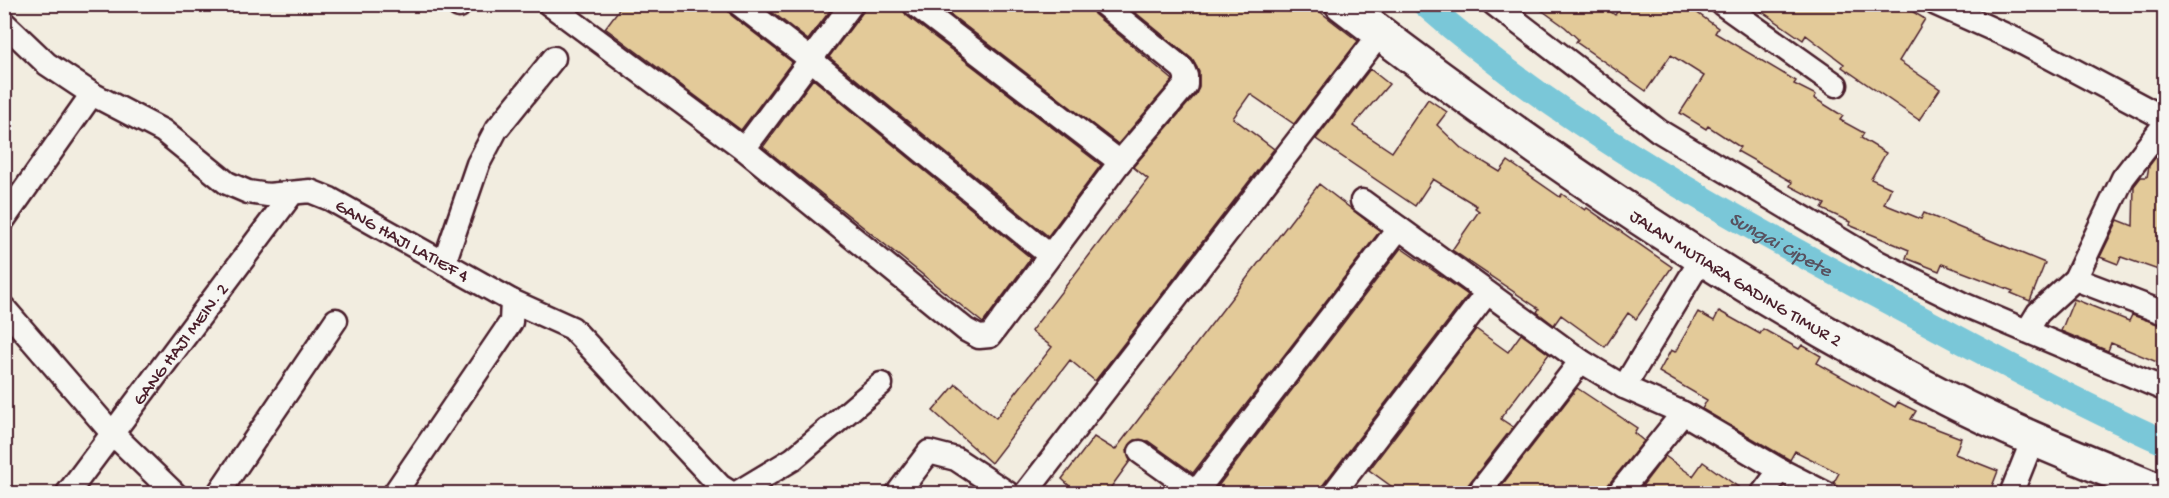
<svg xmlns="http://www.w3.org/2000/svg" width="2169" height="498" viewBox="0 0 2169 498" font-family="'Gochi Hand',sans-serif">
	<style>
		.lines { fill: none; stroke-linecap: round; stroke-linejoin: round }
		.canal { stroke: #7ac7d8; stroke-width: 26 }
		.building { fill: #e3ca99; stroke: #4a1f2b; stroke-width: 1.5 }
		.street-casing { stroke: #4a1f2b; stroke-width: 27 }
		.secondary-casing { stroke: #4a1f2b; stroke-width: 38 }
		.street { stroke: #f6f6f2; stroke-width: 22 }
		.secondary { stroke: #f6f6f2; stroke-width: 33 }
		.labels { text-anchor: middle; stroke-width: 4.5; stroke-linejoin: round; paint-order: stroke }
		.street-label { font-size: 18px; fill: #4a1f2b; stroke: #f6f6f2 }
		.water-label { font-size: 20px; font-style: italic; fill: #58515f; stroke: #f6f6f2 }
	</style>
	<rect width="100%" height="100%" fill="#f2ede0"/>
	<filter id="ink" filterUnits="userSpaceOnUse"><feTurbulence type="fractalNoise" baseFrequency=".0167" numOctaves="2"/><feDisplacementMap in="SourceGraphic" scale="12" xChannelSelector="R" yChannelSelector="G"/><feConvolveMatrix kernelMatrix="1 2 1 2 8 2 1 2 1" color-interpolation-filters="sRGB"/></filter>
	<g filter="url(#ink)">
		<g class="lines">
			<path class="canal" id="s1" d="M1425,4C1555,119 1706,203 1858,285C1959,339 2060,395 2164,442"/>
		</g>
		<path class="building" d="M623,4H726L731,15L792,62L741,130L605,28Z
			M762,4H835L808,40Z
			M865,4H901L906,15L1101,165L1048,236L829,57L863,12Z
			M937,4H1090L1094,14L1173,80L1118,144Z
			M1125,4H1310L1358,41L1294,124L1250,94L1233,118L1274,149L1095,381L1070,360L991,463L933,411L956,384L996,418L1052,347L1031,331L1148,179L1133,167L1196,94L1199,86V71L1192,59Z
			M1533,4H1600L1615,15L1622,4H1685L1718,28L1715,33L1796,81L1794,84L1816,95L1814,98L1843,116L1840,120L1864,133L1861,138L1886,153L1871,179L1891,188L1884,204L1921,219L1924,213L2045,263L2030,301L2011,293L2013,291L1942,264L1939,271L1906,258L1909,250L1849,225L1850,222L1822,209L1825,204L1790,186L1792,182L1737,151L1740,147L1708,126L1706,129L1680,113L1704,76L1671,55L1646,91L1576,42L1578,39L1565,27Z
			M1751,4H1900L1925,19L1899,61L1940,89L1919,120L1842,67L1844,64L1806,35L1803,40Z
			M1370,69L1389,84L1353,126L1392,152L1428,99L1447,112L1437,125L1462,149L1500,172L1508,161L1560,197L1562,194L1585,210L1587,208L1672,267L1636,319L1628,313L1605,347L1561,315L1554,325L1537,312L1539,309L1452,250L1479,211L1475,208L1477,206L1433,179L1415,206L1316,139Z
			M813,79L1031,258L983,323L763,147Z
			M2164,146V272L2121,257L2118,264L2100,257L2118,220L2133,226L2134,186L2141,177H2147L2149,166Z
			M1319,184L1380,231L1193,473L1148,441L1135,440L1127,450L1130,461L1106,494H1078L1062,479L1094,437L1115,450Z
			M1401,248L1468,295L1322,486L1320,494H1212Z
			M2074,299L2129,321L2132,315L2164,326V365L2111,343L2108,351L2061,331Z
			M1719,311L1760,334L1763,329L1799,349L1802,345L1821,356L1817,363L1895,407L1898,402L1916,411L1911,419L1961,438L1955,454L1998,471L1989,494H1840L1834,482L1839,473L1795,451L1790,460L1702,409L1707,400L1659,372L1671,350L1675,352L1698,312L1714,321Z
			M1476,329L1508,352L1521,334L1549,354L1502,416L1501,419L1513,427L1467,486L1465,494H1402L1369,470Z
			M1577,388L1637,428L1634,433L1644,441L1607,486L1605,494H1495Z
			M1665,456L1693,476L1703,462L1748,494H1636Z"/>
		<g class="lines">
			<g class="street-casing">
				<g id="street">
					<path d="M549,4L744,149L966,330L979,337L990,336L1120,162L1186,85V76L1183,69L1103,4"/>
					<path d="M739,4L810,59L1048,254"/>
					<path d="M914,4L1120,162"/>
					<path d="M1494,4L1659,131L1878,262L1965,305L2164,389"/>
					<path d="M1722,4L1836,85"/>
					<path d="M1936,4L2017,40L2164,118"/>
					<path d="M459,6L460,4"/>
					<path id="s2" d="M4,23L47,64L92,94L163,131L227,183L248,192L268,195L310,191L330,199L512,301L511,322L394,494"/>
					<path d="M744,149L852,4"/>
					<path d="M1362,201L1581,361L1624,387L1683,413L1780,470L1827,494"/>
					<path d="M4,219L92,94"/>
					<path d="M444,263L478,164L496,130L554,58"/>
					<path d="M2075,279L2164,313"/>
					<path d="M512,301L572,328L720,486L733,494"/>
					<path d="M4,308L112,433L175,494"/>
					<path d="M2027,331L2038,313L2075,279L2123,178L2164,125"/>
					<path d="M1624,387L1702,258"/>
					<path d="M1140,452L1199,494"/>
					<path d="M1196,492L1399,228"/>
					<path id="s3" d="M67,494L291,195"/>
					<path d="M218,494L336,320"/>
					<path d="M735,494L793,459L881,384"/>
					<path d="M897,494L929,452L956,459L1009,494"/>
					<path d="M1025,494L1380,34"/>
					<path d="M1333,494L1487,293"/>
					<path d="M1478,494L1581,361"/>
					<path d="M1618,494L1683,413"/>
					<path d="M1762,494L1780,470"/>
					<path d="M2011,494L2033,439"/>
				</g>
			</g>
			<g class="secondary-casing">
				<g id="secondary">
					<path id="s4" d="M1342,4C1533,151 1733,289 1948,399C2018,435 2092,463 2164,493"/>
				</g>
			</g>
			<use href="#street" class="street"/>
			<use href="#secondary" class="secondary"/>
		</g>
	</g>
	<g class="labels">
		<g class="street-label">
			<text dy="6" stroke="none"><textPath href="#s2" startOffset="466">GANG HAJI LATIEF 4</textPath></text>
			<text dy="6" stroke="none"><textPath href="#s4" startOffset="480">JALAN MUTIARA GADING TIMUR 2</textPath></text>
			<text dy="6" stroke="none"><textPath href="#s3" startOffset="188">GANG HAJI MEIN. 2</textPath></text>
		</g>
		<g class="water-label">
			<text dy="7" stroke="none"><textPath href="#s1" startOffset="430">Sungai Cipete</textPath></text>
		</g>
	</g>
	<rect width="2169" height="498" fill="none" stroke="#f6f6f2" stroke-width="24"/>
	<rect x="12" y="12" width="2145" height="474" fill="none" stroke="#4a1f2b" stroke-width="2" filter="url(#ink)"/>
</svg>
